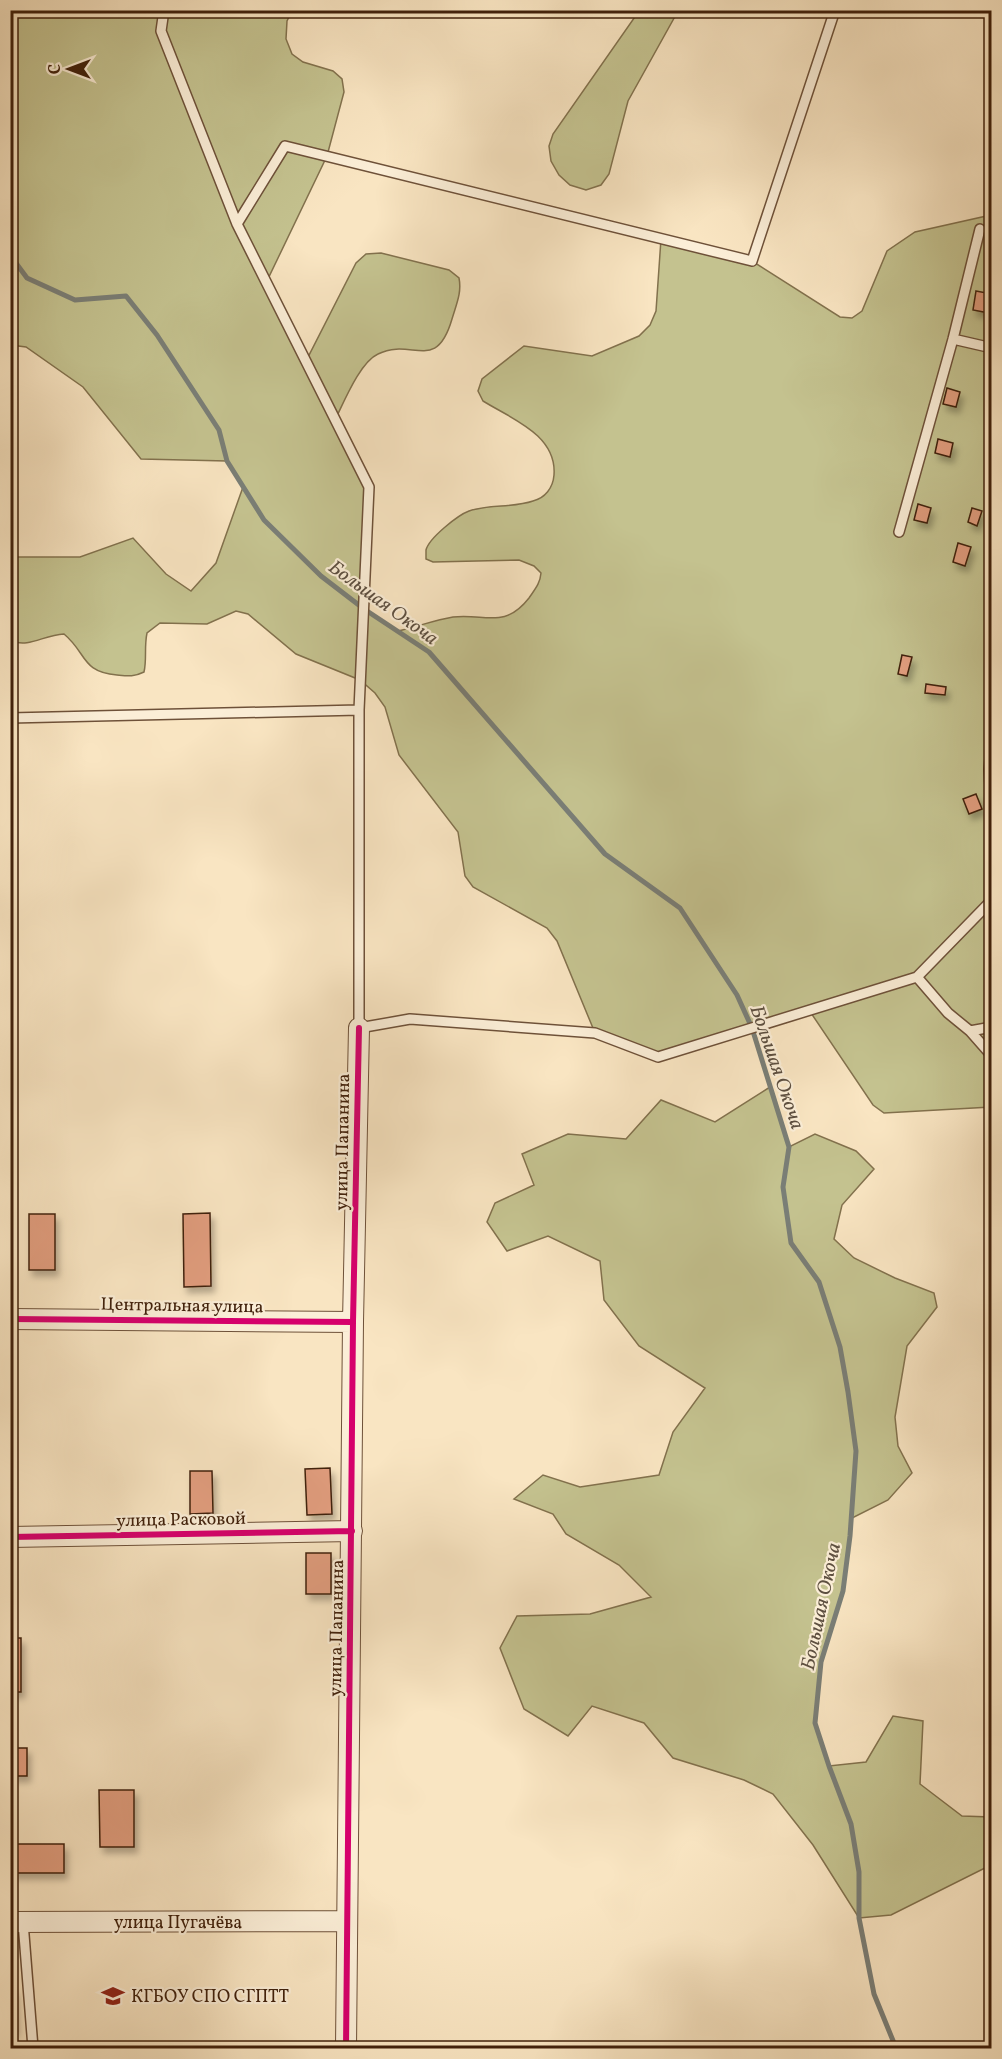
<svg xmlns="http://www.w3.org/2000/svg" width="1002" height="2059" viewBox="0 0 1002 2059" font-family="Vollkorn,serif">
	<style>
		.green { fill: #c4c28f; stroke: #82714d; stroke-width: 1.5 }
		.lines { fill: none; stroke-linecap: round; stroke-linejoin: round }
		.stream { stroke: #7a7e76; stroke-width: 5 }
		.building { fill: #e19d7e; stroke: #40200b; stroke-width: 1.5; filter: url(#shadow) }
		.lane-casing { stroke: #6e5139; stroke-width: 12 }
		.street-casing { stroke: #6e5139; stroke-width: 22 }
		.lane { stroke: #fbeed7; stroke-width: 9 }
		.street { stroke: #fbeed7; stroke-width: 20 }
		.cycleway-casing { stroke: #fbeed7; stroke-width: 10 }
		.cycleway { stroke: #d6006c; stroke-width: 6 }
		.labels { text-anchor: middle; stroke-width: 4.5; stroke-linejoin: round; paint-order: stroke }
		.street-label { font-size: 18px; fill: #40200b; stroke: #fbeed7 }
		.poi-label { font-size: 18px; fill: #40200b; stroke: #fbeed7; text-anchor: start }
		.water-label { font-size: 20px; font-style: italic; fill: #5d4f40; stroke: #fbeed7 }
	</style>
	<defs>
		<filter id="shadow"><feDropShadow dx="3.5" dy="6" stdDeviation="3" flood-color="#0004"/></filter>
	</defs>
	<rect width="100%" height="100%" fill="#f9e5c2"/>
	<filter id="stains"><feTurbulence type="fractalNoise" baseFrequency=".00333" numOctaves="4"/><feColorMatrix values="0 0 0 0 .2 0 0 0 0 .09 0 0 0 0 .02 0 0 0 .5 -.17"/></filter>
	<radialGradient id="worn" r=".72"><stop offset=".6" stop-color="#630" stop-opacity="0"/><stop offset="1" stop-color="#630" stop-opacity=".3"/></radialGradient>
	<path class="green" d="M11,11H292L287,21L286,39L292,54L303,62L333,71L342,79L344,92L327,156L266,283L306,361L356,263L366,254L381,253L449,270L459,278C462,293 456,305 452,319C436,374 412,337 378,354C360,362 344,402 335,420L369,487L364,609L398,631C416,627 435,620 453,617C485,613 504,630 529,598C535,589 540,584 541,573L534,566L519,560L433,562L426,559C426,559 426,551 426,550C429,538 458,515 469,511C489,504 513,508 533,501C545,498 553,488 554,475C557,435 512,419 483,401L478,391L482,379L524,346L592,356L639,336L650,325L656,311L661,239L752,261L840,317L852,318L862,311L887,251L915,232L991,215V1107L884,1113L873,1105L809,1010L658,1057L595,1033L557,941L547,928L473,887L465,876L458,832L399,755L385,707L375,693L360,680L296,654L248,614L236,611L207,624L160,623L147,633C144,647 147,659 144,672C134,677 128,676 117,675C81,672 87,653 64,634C43,635 30,648 11,641V557H80L133,538L166,574L191,591L216,563L243,487L227,461L141,459L83,387L26,347L11,345Z
		M639,11H678L628,101L609,174L601,185L586,190L570,185L559,175L551,161L549,146L553,134Z
		M770,1087L789,1147L815,1134L856,1151L874,1169L842,1205L834,1239L854,1258L895,1278L934,1293L937,1307L907,1346L895,1417L898,1446L912,1473L888,1500L852,1518L843,1591L821,1662L815,1723L829,1766L866,1762L893,1716L923,1721L920,1784L962,1816L991,1817V1865L891,1915L859,1918L813,1845L773,1794L744,1780L673,1758L644,1723L592,1706L568,1736L524,1709L500,1648L517,1616L590,1614L651,1597L619,1565L566,1534L553,1514L514,1499L543,1475L580,1487L659,1475L673,1432L705,1388L639,1346L604,1300L600,1261L548,1236L507,1251L487,1222L495,1203L534,1185L522,1154L568,1134L626,1139L661,1100L715,1122Z"/>
	<g class="lines">
		<path class="stream" d="M10,255L27,278L75,300L126,296L157,335L219,430L227,461L264,520L321,576L364,609L429,652L605,854L680,908L737,995L752,1028L789,1147L783,1187L791,1243L819,1282L840,1347L848,1392L856,1451L850,1536L843,1591L821,1662L815,1723L829,1766L851,1824L859,1872V1918L874,1994L896,2048"/>
	</g>
	<path class="building" d="M976,291L992,294L989,313L973,310Z
		M947,388L960,392L956,407L943,404Z
		M938,439L953,443L950,457L935,453Z
		M918,504L931,508L927,523L914,520Z
		M972,508L982,511L977,526L968,522Z
		M958,543L971,547L965,566L953,562Z
		M902,655L912,657L907,676L898,674Z
		M926,684L946,687L945,695L925,693Z
		M976,794L982,809L969,814L963,799Z
		M210,1213L211,1286L184,1287L183,1214Z
		M29,1214H55V1270H29Z
		M330,1468L332,1514L307,1515L305,1469Z
		M190,1471H212L213,1513L190,1514Z
		M306,1553H331V1594H306Z
		M10,1638H21V1692H10Z
		M10,1748H27V1776H10Z
		M99,1790H134V1847H100Z
		M10,1844H64V1873H10Z
		M10,1989H14L15,2030H10Z"/>
	<g class="lines">
		<g class="lane-casing">
			<path id="lane" d="M164,10L161,31L237,224L369,487L359,710
				M237,224L285,146L752,261L835,10
				M953,339L992,348
				M899,532L953,339L980,229
				M10,718L359,710V1028L410,1019L595,1033L658,1057L917,977L992,900
				M992,741L989,769L992,816
				M917,977L948,1013L970,1031L992,1056
				M970,1031L992,1027
				M23,1922L33,2048"/>
		</g>
		<g class="street-casing">
			<path id="street" d="M10,1319L353,1322
				M10,1537L352,1531
				M10,1922L346,1921
				M346,2048L353,1322L359,1028"/>
		</g>
		<use href="#lane" class="lane"/>
		<use href="#street" class="street"/>
		<g class="cycleway-casing">
			<path id="cycleway" d="M10,1319L353,1322
				M10,1537L352,1531
				M346,2048L353,1322L359,1028"/>
		</g>
		<use href="#cycleway" class="cycleway"/>
	</g>
	<defs>
		<g id="university-bare" transform="scale(1.8)"><path d="M0-5L7-2L0 1L-7-2ZM-4 1L0 2.5L4 1V4Q0 6-4 4Z" fill="#8f2418" stroke="#fbeed7" stroke-width="2.5" paint-order="stroke"/></g>
	</defs>
	<g fill-rule="evenodd">
		<use href="#university-bare" x="113" y="1996"/>
	</g>
	<g class="labels">
		<g class="street-label">
			<text transform="translate(342 1142) rotate(-89)" y="6">улица Папанина</text>
			<text transform="translate(182 1305) rotate(1)" y="6">Центральная улица</text>
			<text transform="translate(181 1519) rotate(-1)" y="6">улица Расковой</text>
			<text transform="translate(336 1628) rotate(-89)" y="6">улица Папанина</text>
			<text x="178" y="1928">улица Пугачёва</text>
		</g>
		<g class="poi-label">
			<text x="131" y="2002">КГБОУ СПО СГПТТ</text>
		</g>
		<g class="water-label">
			<text transform="translate(384 602) rotate(36)" y="7">Большая Окоча</text>
			<text transform="translate(778 1067) rotate(71)" y="7">Большая Окоча</text>
			<text transform="translate(820 1606) rotate(-78)" y="7">Большая Окоча</text>
		</g>
	</g>
	<rect width="1002" height="2059" fill="none" stroke="#f9e5c2" stroke-width="36"/>
	<rect x="12" y="12" width="978" height="2035" fill="none" stroke="#40200b" stroke-width="3"/>
	<rect x="18" y="18" width="966" height="2023" fill="none" stroke="#40200b" stroke-width="1.5"/>
	<g transform="translate(69 69) rotate(270)" stroke="#fbeed7" stroke-width="4.5" paint-order="stroke">
	<path d="M0-4.5L10 22L0 15L-10 22Z" fill="#40200b"/>
	<text y="-9" font-size="16" font-weight="bold" text-anchor="middle" fill="#40200b">С</text>
	</g>
	<rect width="100%" height="100%" filter="url(#stains)"/>
	<rect width="100%" height="100%" fill="url(#worn)"/>
</svg>
